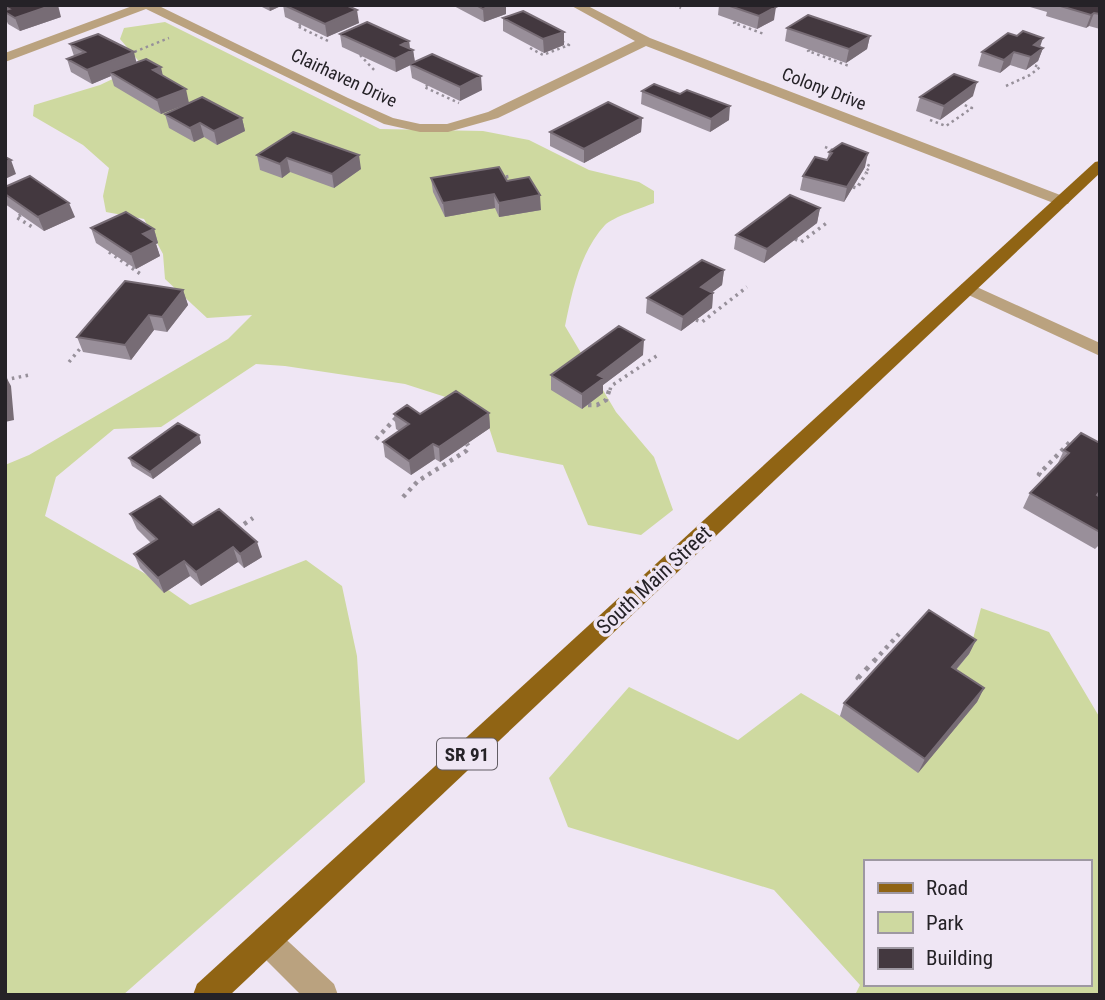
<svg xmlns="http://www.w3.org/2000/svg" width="1105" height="1000" viewBox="0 0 1105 1000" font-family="'Roboto Condensed',sans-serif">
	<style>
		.green { fill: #ced9a0; fill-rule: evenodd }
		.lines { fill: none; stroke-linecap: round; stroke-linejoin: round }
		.path-far3 { stroke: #97909a; stroke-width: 2.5; stroke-dasharray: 2.5 3.5; stroke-linecap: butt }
		.path-far2 { stroke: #97909a; stroke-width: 3.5; stroke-dasharray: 2.5 4.5; stroke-linecap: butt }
		.path-far1 { stroke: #97909a; stroke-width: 4.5; stroke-dasharray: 3.5 5; stroke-linecap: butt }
		.path { stroke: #97909a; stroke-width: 5; stroke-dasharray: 4.5 7; stroke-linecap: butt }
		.minor { fill: #baa27f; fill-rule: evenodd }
		.major { fill: #906414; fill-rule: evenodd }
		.wall { fill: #998f9a }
		.shaded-wall { fill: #776c75 }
		.building { fill: #43383f; stroke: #776c75; stroke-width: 2 }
		.labels { text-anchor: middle; stroke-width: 7; stroke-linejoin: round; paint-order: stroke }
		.far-street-label { font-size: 18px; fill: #252227; stroke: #efe6f4 }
		.shield { fill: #efe6f4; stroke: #625d64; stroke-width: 2 }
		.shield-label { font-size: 19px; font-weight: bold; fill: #252227 }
		.street-label { font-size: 21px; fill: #252227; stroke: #efe6f4 }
	</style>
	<rect width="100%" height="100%" fill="#efe6f4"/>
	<path class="green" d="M165,22L380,129L483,131L529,140L589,170L639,182L654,191V203C642,208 613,217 605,225C580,252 572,292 565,326L616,412L654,457L673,510L641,535L588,525L563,465L497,452L483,409L405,384L285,366L256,364L161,427L114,429L56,477L45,516L144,573L190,605L306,560L342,586L357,656L365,782L123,995H5V465L29,455L228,339L252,315L207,318L165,279L163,254L144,219L106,212L103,196L109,168L83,145L33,116L34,105L100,85L142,65L120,39L124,28Z
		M981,608L1049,632L1100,718V995H855L860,985L774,890L568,827L549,778L629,687L738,740L801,693L840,716L946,681L969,654ZM865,862H1089V984H865Z"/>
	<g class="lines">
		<path class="path-far3" d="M674,5L681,8
			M736,22L734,23L764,34
			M301,25L297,26L328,41
			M530,48L543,55L569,45L561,41
			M810,50L808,51L849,66
			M129,54L169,38
			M360,55L376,72
			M428,85L424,87L459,103
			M1006,86L1030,75L1040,67L1033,65
			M930,120L946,126L972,108L962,104
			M825,147L837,152
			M862,162L870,166L865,174"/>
		<path class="path-far2" d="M499,178L512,176
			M853,187L857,188L867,172
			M21,215L16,217L34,228
			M795,239L801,242L828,222
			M109,252L142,275
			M696,320L702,322L747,287
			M69,362L84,344
			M5,380L29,375
			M610,390L611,386L658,355"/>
		<path class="path-far1" d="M588,405H597L606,400L610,388
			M376,439L397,417
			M1048,480L1039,474L1072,440L1077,442
			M403,497L418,481L466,451L469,447L467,444
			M237,529L253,518
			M874,661L899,634"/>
		<path class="path" d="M868,685L858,678L875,660"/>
		<path class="minor" d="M135,5H157L348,98L393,118L420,124H447L488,112L635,41L570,5H586L650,38L1068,198L1070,201L1068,204H1056L646,46L498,118L448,132H420L384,124L146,9L5,62V53Z
			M968,283L1100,343V356L962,292L959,288L962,284Z
			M266,926L276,930L334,984L338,995H301L256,950L252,940L256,930Z"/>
		<path class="major" d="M1100,161V173L230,995H193L197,984L1095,162Z"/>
	</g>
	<path class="wall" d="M5,5L61,17L20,31L8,24L5,17Z
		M258,5H346L359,23L327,37L285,17L283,5L270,11Z
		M452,5H506V14L484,22Z
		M719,5H772L774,20L757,29L718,15Z
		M1031,5H1100V29L1089,26L1086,28L1046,16L1047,12L1030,7Z
		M503,18L564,45L544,53L503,31Z
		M787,28L870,36L867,49L846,63L785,41Z
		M340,34L409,41L410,48L413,50L415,62L482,90L460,101L412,78L410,65L396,72L342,47Z
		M70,44L136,62L163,76L189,103L161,114L114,86L111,76L92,84L71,72L67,59L74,56Z
		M1040,47L1043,48L1038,61L1026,70L1010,65L1000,73L978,66L982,52Z
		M642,91L729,120L710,132L641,104Z
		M973,96L940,120L916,111L920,97Z
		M165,114L242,118L245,131L217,145L204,137L194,142L169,128Z
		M642,118L641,132L584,163L550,146V132Z
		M293,132L361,169L334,188L290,172L282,178L260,170L257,155Z
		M829,152L865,167L844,202L800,190L803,176L827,160Z
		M431,178L507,181L541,210L499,217L495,208L445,217L433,192Z
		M5,187L75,217L44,231L5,204Z
		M820,208L817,223L764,263L734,249L736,235Z
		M91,228L154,229L158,243L156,244L160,256L136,269L96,243Z
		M724,270L722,285L712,292L713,293L712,308L681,331L646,313L647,298Z
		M183,290L188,305L167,332L154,330L131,360L83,352L77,337Z
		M643,355L603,385V393L582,409L551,390V375Z
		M489,413L490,428L440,462L435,459L411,475L385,457L383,442L399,431L396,429L394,414Z
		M199,435L201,443L153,479L132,466L129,458Z
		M1100,443V544L1095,549L1023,508L1030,493L1057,465L1064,450Z
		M130,514L193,525L262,557L244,568L238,562L201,586L190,576L164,593L140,568L134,554L151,543L137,529Z
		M976,640L969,654L956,670L984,688L977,702L918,773L840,716L844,703Z"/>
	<path class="shaded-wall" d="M53,5H58L61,17L20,31L15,18Z
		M269,5H283L270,11Z
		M493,5H506V14L484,22L483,9Z
		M776,7L774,20L757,29L759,16Z
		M357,10L359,23L327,37L325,24Z
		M1094,13L1089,26L1086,28L1091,15Z
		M564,32V45L544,53L543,39Z
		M870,36L867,49L846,63L849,49Z
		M1043,38L1039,50L1043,48L1038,61L1026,70L1034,45Z
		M409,41L410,51L413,50L415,63L396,72L395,59L401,45Z
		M134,52L137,65L110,72L111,76L92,84L87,70Z
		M1014,52L1010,65L1000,73L1004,60Z
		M161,67L164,81L153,70Z
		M481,76L482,90L460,101V87Z
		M977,82L973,96L940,120L944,106Z
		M186,89L189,103L161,114L157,100Z
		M730,106L729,120L710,132L711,119Z
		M242,118L245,131L217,145L214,131Z
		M642,118L641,132L584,163V149Z
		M200,123L204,137L194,142L190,128Z
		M868,153L865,167L844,202L847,187Z
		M359,155L361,169L334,188L332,174Z
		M287,158L290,172L282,178L280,164Z
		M11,160L16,174L5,179V162Z
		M494,194L495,208L445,217L443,203Z
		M540,195L541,210L499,217V203Z
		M69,203L75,217L44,231L38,217Z
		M820,208L817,223L764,263L767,249Z
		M154,229L158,243L156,244L160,256L136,269L131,254L143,234Z
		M724,270L722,285L699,302L701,287Z
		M183,290L188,305L167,332L162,317Z
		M713,293L712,308L681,331L683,317Z
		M149,315L154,330L131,360L125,345Z
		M644,340L643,355L603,385V393L582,409V394L598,375Z
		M5,375L11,386L14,420L5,422Z
		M489,413L490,428L440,462L439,447Z
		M199,435L201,443L153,479L150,472Z
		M433,444L435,459L411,475L409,461Z
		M257,542L262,557L244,568L240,554Z
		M233,547L238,562L201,586L196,572Z
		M184,561L190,576L164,593L158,578Z
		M976,640L969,654L946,681L952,667Z
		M984,688L977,702L918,773L925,759Z"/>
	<path class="building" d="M5,5H53L15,18L5,12V10L9,9L5,7Z
		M284,5H346L357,10L325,24Z
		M476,5H493L483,9Z
		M727,5H772L776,7L759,16Z
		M1057,5H1100V14L1094,13L1091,15Z
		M523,11L564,32L543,39L503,18Z
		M808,15L870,36L849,49L787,28Z
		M367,22L409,41L401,45L413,50L395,59L340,34Z
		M1023,31L1043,38L1034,45L1043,48L1031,57L1014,52L1004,60L982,52L1008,33L1017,36Z
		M98,34L134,52L87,70L67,59L85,52L70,44Z
		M432,54L481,76L460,87L410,64Z
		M146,59L161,67L153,70L186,89L157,100L110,72Z
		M954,74L977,82L944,106L920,97Z
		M654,84L680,94L687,90L730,106L711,119L642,91Z
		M202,97L242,118L214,131L200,123L190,128L165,114Z
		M608,102L642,118L584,149L550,132Z
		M293,132L359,155L332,174L287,158L280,164L257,155Z
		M842,143L868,153L847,187L803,176L815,157L827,160L832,153L829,152Z
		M5,157L11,160L5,162Z
		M499,167L507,181L529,177L540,195L499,203L494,194L443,203L431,178Z
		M30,176L69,203L38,217L5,194V187Z
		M790,195L820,208L767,249L736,235Z
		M126,212L154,229L143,234L155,242L131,254L91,228Z
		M702,260L724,270L701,287L713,293L683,317L647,298Z
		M125,281L183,290L162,317L149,315L125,345L77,337Z
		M619,326L644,340L598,375L604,378L582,394L551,375Z
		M5,386L7,405H5Z
		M456,391L489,413L439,447L433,444L409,461L383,442L409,424L394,414L407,405L420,414Z
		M178,423L199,435L150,472L129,458Z
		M1081,433L1100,443V491L1097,495L1100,497V532L1030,493L1069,453L1064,450Z
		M160,496L193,525L219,509L257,542L240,554L233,547L196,572L184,561L158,578L134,554L157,539L130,514Z
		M929,610L976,640L952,667L984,688L925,759L844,703Z"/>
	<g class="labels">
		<g class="far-street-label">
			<text transform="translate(344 78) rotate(25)" y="6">Clairhaven Drive</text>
			<text transform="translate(824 89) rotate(21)" y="6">Colony Drive</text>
		</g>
		<rect class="shield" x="437" y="738.5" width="60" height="31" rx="5"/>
		<g class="shield-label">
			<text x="467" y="761">SR 91</text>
		</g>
		<g class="street-label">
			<text transform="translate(654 580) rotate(-43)" y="7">South Main Street</text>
		</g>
	</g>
	<rect width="1105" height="1000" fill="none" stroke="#252227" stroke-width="14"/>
	<rect x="864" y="860" width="228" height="126" fill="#efe6f4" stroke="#9e98a2" stroke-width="2"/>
	<rect x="878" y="883" width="35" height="10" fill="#906414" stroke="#9e98a2" stroke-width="2"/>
	<text x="926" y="895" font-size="21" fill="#252227">Road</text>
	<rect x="878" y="912" width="35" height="21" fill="#ced9a0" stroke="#9e98a2" stroke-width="2"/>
	<text x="926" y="930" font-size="21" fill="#252227">Park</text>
	<rect x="878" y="948" width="35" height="21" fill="#43383f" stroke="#9e98a2" stroke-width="2"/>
	<text x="926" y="965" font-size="21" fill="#252227">Building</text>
</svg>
